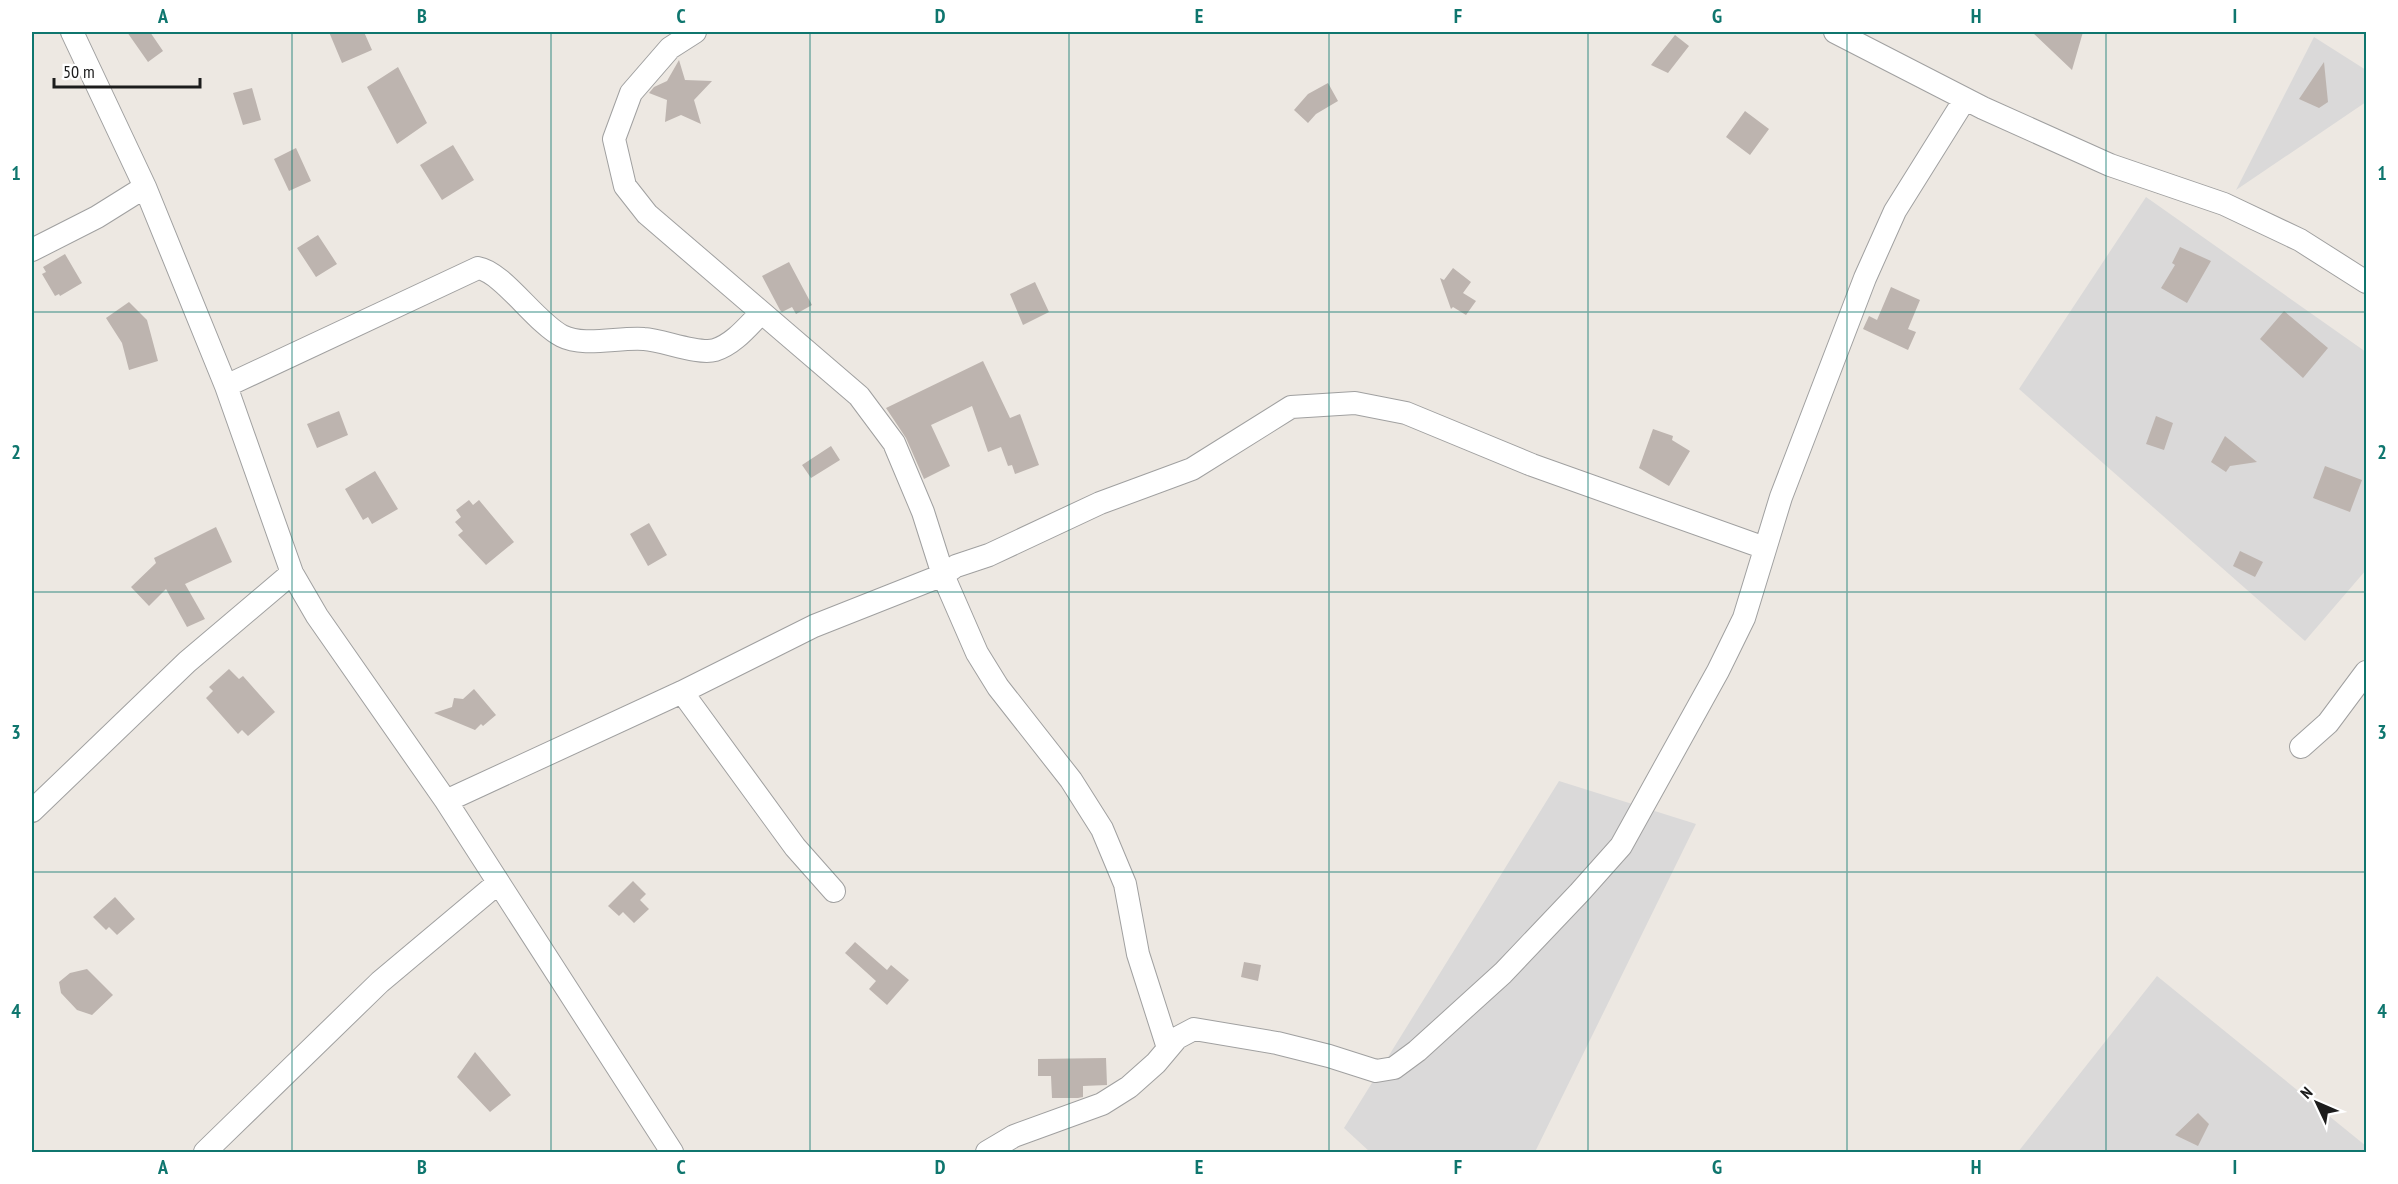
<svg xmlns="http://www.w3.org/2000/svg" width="2398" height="1184" viewBox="0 0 2398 1184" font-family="'PT Sans Narrow',sans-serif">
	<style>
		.residential { fill: #dad9d9 }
		.building { fill: #bdb4af }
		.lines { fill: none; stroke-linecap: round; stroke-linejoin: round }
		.minor-casing { stroke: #a0a0a0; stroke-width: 24 }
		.minor { stroke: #fff; stroke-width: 22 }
		.grid { fill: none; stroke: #0f766e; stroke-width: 1.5; stroke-opacity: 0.55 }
		.neatline { fill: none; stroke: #0f766e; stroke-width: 2 }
		.grid-label { font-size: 20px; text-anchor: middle; font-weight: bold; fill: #0f766e }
	</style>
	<rect width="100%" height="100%" fill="#ede8e2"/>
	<path class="residential" d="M2314,37L2366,70V102L2236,190Z
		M2146,197L2366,352V570L2305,641L2019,389Z
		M1559,781L1696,824L1535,1152H1370L1344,1128Z
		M2157,976L2366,1146V1152H2018Z"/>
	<path class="building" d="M127,32H150L163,51L148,62Z
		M329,32H364L372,50L342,63Z
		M2032,32H2083L2072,70Z
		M1675,35L1689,46L1668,73L1651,65Z
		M679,60L685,80L712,81L694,100L701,124L681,115L665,122L667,100L649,93L654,87L667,81Z
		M2324,62L2328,102L2319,108L2299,99Z
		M398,67L427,123L397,144L367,87Z
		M1328,83L1338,101L1316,114L1308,123L1294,110L1308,94Z
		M252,88L261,120L243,125L233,93Z
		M1745,111L1769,129L1750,155L1726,137Z
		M453,145L474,180L442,200L420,165Z
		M296,148L311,181L289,191L274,159Z
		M318,235L337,264L316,277L297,248Z
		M2180,247L2211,261L2187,303L2161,288L2175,265L2172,263Z
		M65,254L82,283L60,296L59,294L55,296L42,274L46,272L43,267Z
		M789,262L812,305L796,314L792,307L782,312L780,310L762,276Z
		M1453,268L1471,282L1463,293L1476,301L1466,315L1453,307L1451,309L1440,278L1444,280Z
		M1035,282L1049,312L1023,325L1010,294Z
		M1891,287L1920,300L1908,329L1916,332L1908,350L1863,329L1869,316L1877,320Z
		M129,302L147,320L158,361L129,370L122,343L106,318Z
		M2284,311L2328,348L2303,378L2260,339Z
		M983,361L1010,418L1020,414L1039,465L1015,474L1012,465L1008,466L1001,447L988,452L972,406L931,425L950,466L924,479L906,438L886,408Z
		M339,411L348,435L317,448L307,424Z
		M2156,416L2173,423L2164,450L2146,444Z
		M1653,429L1673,436L1672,440L1690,451L1669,486L1639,468Z
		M2225,436L2257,462L2230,466L2226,472L2211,462Z
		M831,446L840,460L811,478L802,465Z
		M2325,466L2362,480L2350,512L2313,498Z
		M375,471L398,509L372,524L368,517L363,520L345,489Z
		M469,500L473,505L479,500L514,542L486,565L458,535L463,531L455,522L461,517L456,510Z
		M649,523L667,555L648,566L630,534Z
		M216,527L232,562L185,584L205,619L187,627L166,589L149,606L131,587L156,563L154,558Z
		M2240,551L2263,562L2255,577L2233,566Z
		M229,669L239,679L243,676L275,712L248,736L242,730L238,734L206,698L213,691L209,687Z
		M474,689L496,715L483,726L481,724L475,730L434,713L452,707L454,698L463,699Z
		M633,881L646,894L640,900L649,909L634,923L623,912L619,916L608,906Z
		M115,897L135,919L117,935L109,927L106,930L93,917Z
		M855,942L887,970L891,965L909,980L887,1005L869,989L876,981L845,953Z
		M1244,962L1261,965L1258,981L1241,977Z
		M87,969L113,995L92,1015L77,1010L61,993L59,982L70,973Z
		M475,1052L511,1095L490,1112L457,1077Z
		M1106,1058L1107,1085L1083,1086V1097L1078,1098H1052L1051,1076H1038V1059Z
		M2198,1113L2209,1124L2198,1146L2175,1135Z"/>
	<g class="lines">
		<g class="minor-casing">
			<path id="minor" d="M72,32L145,187L226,386L292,573L317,616L446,801L672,1152
				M695,32L670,48L631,93L614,139L625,186L647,214L859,396L894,443L923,512L943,575L977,653L998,687L1071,780L1102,829L1125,884L1138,954L1168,1048
				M1835,32L1983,108L2110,165L2224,204L2300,240L2366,282
				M32,250L97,217L145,187
				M226,386L478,268C503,272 536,323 562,336C583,347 619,337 644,339C663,340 698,355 715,350C734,344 748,326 761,313
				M682,692L795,847L834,891
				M2301,747L2328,723L2366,672
				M446,801L682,692L814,626L943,575L956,566L989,555L1100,503L1192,469L1291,407L1355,403L1406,413L1532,465L1765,548
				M32,811L187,662L292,573
				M205,1152L380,982L498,883
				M987,1152L1014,1136L1102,1104L1129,1087L1156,1063L1177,1038L1194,1029L1277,1043L1329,1056L1376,1071L1394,1068L1417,1051L1503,973L1580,892L1621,846L1718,671L1744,618L1781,497L1865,278L1895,211L1965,99"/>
		</g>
		<use href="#minor" class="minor"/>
	</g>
	<path class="grid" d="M292,32V1152M551,32V1152M810,32V1152M1069,32V1152M1329,32V1152M1588,32V1152M1847,32V1152M2106,32V1152M32,312H2366M32,592H2366M32,872H2366"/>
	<rect width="2398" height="1184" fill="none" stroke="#ffffff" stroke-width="66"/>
	<g transform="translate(2317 1103) rotate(314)" stroke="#ffffff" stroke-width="4.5" paint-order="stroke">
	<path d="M0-4.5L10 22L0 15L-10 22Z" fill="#1c1c1c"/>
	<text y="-9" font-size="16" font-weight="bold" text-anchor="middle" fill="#1c1c1c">N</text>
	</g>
	<path d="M54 78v9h146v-9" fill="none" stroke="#1c1c1c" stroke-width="3"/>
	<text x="63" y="78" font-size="18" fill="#1c1c1c" stroke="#ffffff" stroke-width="4.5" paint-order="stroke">50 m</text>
	<rect x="33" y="33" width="2332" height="1118" class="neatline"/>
	<g class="grid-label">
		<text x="163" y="23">A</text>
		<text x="422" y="23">B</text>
		<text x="681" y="23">C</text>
		<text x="940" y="23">D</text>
		<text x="1199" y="23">E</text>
		<text x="1458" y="23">F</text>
		<text x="1717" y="23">G</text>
		<text x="1976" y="23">H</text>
		<text x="2235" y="23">I</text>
		<text x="16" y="180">1</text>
		<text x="2382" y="180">1</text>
		<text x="16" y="459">2</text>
		<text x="2382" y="459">2</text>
		<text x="16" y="739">3</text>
		<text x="2382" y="739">3</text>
		<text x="16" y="1018">4</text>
		<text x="2382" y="1018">4</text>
		<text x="163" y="1174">A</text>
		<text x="422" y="1174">B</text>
		<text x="681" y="1174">C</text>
		<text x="940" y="1174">D</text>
		<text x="1199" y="1174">E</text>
		<text x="1458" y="1174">F</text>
		<text x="1717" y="1174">G</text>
		<text x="1976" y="1174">H</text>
		<text x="2235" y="1174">I</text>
	</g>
</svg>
